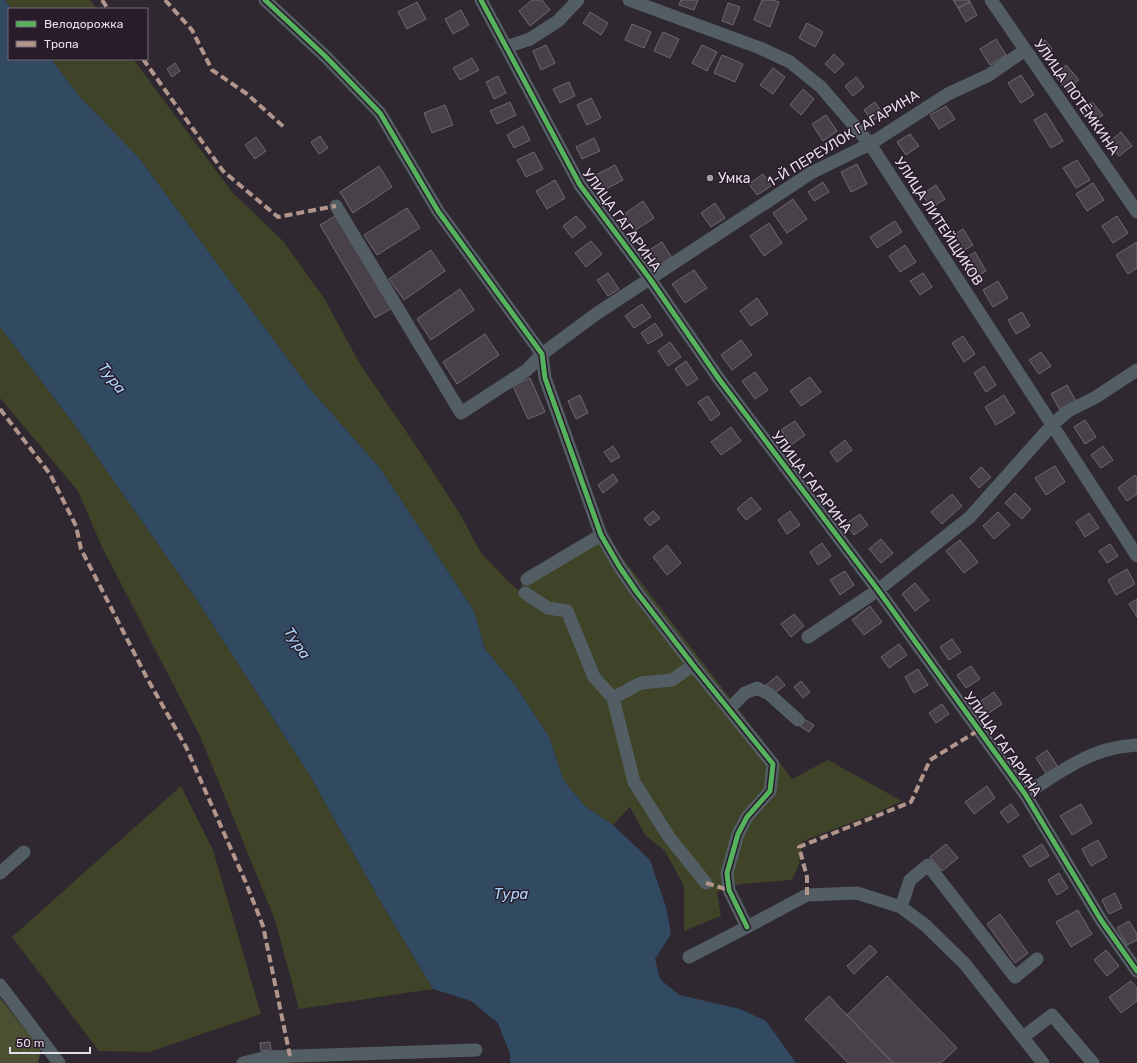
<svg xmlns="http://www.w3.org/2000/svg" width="1137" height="1063" viewBox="0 0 1137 1063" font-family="Rubik,sans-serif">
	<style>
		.green { fill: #3f4327 }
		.forest { fill: #4b5033 }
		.water { fill: #314a61 }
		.building { fill: #49414a; stroke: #6e686f }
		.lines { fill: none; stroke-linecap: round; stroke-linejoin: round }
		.minor { stroke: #535e64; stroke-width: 13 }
		.quiet { stroke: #b2968c; stroke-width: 4; stroke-dasharray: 8 4; stroke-linecap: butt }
		.cycleway-casing { stroke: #281b2a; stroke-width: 8 }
		.cycleway { stroke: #56b35d; stroke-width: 5 }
		.poi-dot { fill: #a59ea7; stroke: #281b2a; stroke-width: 1.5 }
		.labels { text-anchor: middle; stroke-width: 3; stroke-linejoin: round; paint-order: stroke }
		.street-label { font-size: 14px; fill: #e5dde7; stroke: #281b2a }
		.poi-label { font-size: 14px; fill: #e5dde7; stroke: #281b2a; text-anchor: start }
		.water-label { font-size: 15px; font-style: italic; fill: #add5fa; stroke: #281b2a }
	</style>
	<rect width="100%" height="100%" fill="#2f2830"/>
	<path class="green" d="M5,0H90L97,9H12Z
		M51,59H133L232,192L283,241L324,298L360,364L416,446L460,514L481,553L510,583L532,603L522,587L520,578L596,532L614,547L792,779L828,760L902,801L874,814L803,841L799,864L792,880L741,884L717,892L721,916L684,931V886L665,851L645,835L630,807L613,825L585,806L564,781L549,737L516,686L485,649L474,611L380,468L310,389L139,158L79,96Z
		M0,327L74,424L197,600L309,774L383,906L433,989L299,1009L275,920L200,736L102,547L78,491L0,398Z
		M181,786L213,850L261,1014L149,1052L99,1051L12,937Z"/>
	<path class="forest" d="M0,998L41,1049L38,1063H0Z"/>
	<path class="water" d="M0,0H5L12,9H9V59H51L79,96L139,158L310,389L380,468L474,611L485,649L516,686L549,737L564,781L585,806L613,825L650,860L666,907L671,934L655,959L660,979L679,995L740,1009L766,1021L796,1063H510V1054L498,1023L471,1001L433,989L383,906L309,774L197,600L74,424L0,327Z"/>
	<path class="building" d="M532,0H542L550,10L530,26L519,11Z
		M681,0H698L694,10L679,5Z
		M762,0H773L779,2L770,27L754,20Z
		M953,0H969L970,2L958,8Z
		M417,2L426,19L407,29L398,12Z
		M970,2L977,15L966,22L958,8Z
		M728,3L740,7L733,25L722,21Z
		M461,10L469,25L453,34L445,19Z
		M590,12L608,23L601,35L583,23Z
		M807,23L823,32L815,47L799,38Z
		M632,24L651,32L644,48L625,40Z
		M663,32L679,39L670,58L654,51Z
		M996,39L1006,55L990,65L980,49Z
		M1045,40L1052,49L1042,56L1036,46Z
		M546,45L555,63L541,70L533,51Z
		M702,45L717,52L707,71L692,63Z
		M834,54L844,64L835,73L825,64Z
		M722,55L743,64L735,82L714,73Z
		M472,58L479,70L460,80L453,68Z
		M175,63L180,71L172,77L167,69Z
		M1066,65L1079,80L1067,90L1054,75Z
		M773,68L785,77L773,94L760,85Z
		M1021,75L1034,95L1021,103L1008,83Z
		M498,76L506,93L494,99L486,82Z
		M856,77L864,87L853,96L845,86Z
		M569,82L575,96L560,103L553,89Z
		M803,89L814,99L801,115L790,105Z
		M591,98L601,118L587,125L577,105Z
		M510,102L516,115L497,124L490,111Z
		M875,102L883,114L872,121L864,110Z
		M1092,102L1103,115L1094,122L1083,109Z
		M445,105L453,125L432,133L424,113Z
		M946,106L955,119L939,129L930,115Z
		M1046,113L1063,141L1051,148L1034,120Z
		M826,115L837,131L823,141L812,124Z
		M523,126L530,140L514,148L507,135Z
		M1121,132L1132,146L1119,156L1108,143Z
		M910,134L919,146L906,155L897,142Z
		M320,136L328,148L319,154L311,142Z
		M256,137L266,151L255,159L245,145Z
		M594,138L600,151L582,159L576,147Z
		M534,152L543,169L526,177L517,160Z
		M1077,160L1090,180L1076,188L1063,168Z
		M857,164L867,184L851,192L841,172Z
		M615,165L623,180L604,190L596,175Z
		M379,166L392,187L353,213L340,192Z
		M763,174L771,186L757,195L749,184Z
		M555,180L565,198L547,209L536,191Z
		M823,182L829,192L814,201L808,192Z
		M1093,183L1104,200L1087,211L1076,194Z
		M936,185L945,199L931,208L922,194Z
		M793,199L807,219L787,233L773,213Z
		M643,201L654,218L634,231L623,215Z
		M715,203L725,218L711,227L701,213Z
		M407,208L420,228L377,255L364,235Z
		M337,215L392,308L375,318L320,225Z
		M576,216L586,227L572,238L563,226Z
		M1117,216L1128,233L1113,243L1102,226Z
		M895,221L902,232L877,248L870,237Z
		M769,223L782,243L764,256L750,236Z
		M963,229L973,245L960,253L951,237Z
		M591,241L602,254L586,267L575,253Z
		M662,242L672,258L659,266L649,250Z
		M1137,242V268L1128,274L1116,255Z
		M905,245L916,262L900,272L889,256Z
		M431,250L445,271L404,300L389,279Z
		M975,252L986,271L976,277L964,259Z
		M694,270L707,288L685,303L672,284Z
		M608,273L619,289L608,296L597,280Z
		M923,273L932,287L920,295L910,281Z
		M998,281L1008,298L993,307L983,290Z
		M460,289L474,310L431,340L417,319Z
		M757,298L768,314L751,326L740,311Z
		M642,304L651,317L634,328L625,316Z
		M1022,312L1030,326L1016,334L1008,320Z
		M655,323L663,335L648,344L641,333Z
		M485,334L499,355L457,384L443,362Z
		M963,336L975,354L964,362L952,343Z
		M741,340L752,355L732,370L721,355Z
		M670,342L681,357L668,366L658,351Z
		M1041,352L1051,366L1039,374L1029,360Z
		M686,361L698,379L687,386L675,369Z
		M984,366L996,385L986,392L974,373Z
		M755,372L768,390L755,399L742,381Z
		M810,377L821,392L801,406L790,391Z
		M530,378L545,412L528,419L513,386Z
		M1067,385L1076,401L1060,410L1051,394Z
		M580,395L588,413L576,419L568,401Z
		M1004,395L1015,413L996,425L985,407Z
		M708,396L720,414L711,421L698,402Z
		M1085,420L1096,437L1085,444L1074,427Z
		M795,421L805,435L791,445L781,430Z
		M731,427L741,441L721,455L711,442Z
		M845,440L852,450L837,462L830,452Z
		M613,446L620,457L611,462L604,452Z
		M1103,446L1113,460L1101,468L1091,455Z
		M1055,466L1065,482L1046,495L1035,478Z
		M981,467L991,477L979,488L970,478Z
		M613,474L618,481L603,493L598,485Z
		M1135,475L1137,478V494L1127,501L1118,488Z
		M1015,493L1031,509L1022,519L1005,503Z
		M952,494L962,506L942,524L931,512Z
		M751,497L761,509L746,520L737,509Z
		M653,511L660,518L650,526L644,519Z
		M790,511L800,525L787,534L778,520Z
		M998,512L1010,525L994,539L983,526Z
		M1089,513L1099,528L1085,537L1076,522Z
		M860,514L868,525L854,535L846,524Z
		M881,539L893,553L881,563L869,549Z
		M960,540L978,562L964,573L946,551Z
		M822,543L831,556L818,565L810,552Z
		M1110,544L1118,556L1107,563L1099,551Z
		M667,545L681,563L667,575L653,557Z
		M1127,569L1135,584L1116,595L1108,580Z
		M845,571L854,585L840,595L830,580Z
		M915,583L929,600L915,611L902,594Z
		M1137,599V617L1129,604Z
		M870,606L882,622L864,635L852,620Z
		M794,614L804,626L791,637L781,624Z
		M952,639L961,652L949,660L940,647Z
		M899,644L907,655L889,668L881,657Z
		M971,666L980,679L966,688L957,675Z
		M918,669L928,685L914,693L905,677Z
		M777,676L785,685L774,694L766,685Z
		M801,681L810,692L803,698L794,687Z
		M994,692L1002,704L986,715L978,703Z
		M942,704L949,714L936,723L929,713Z
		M804,719L814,725L809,732L800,726Z
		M1047,750L1058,767L1047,775L1036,758Z
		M987,786L995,798L974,814L965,802Z
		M1011,804L1019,815L1008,823L1000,812Z
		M1081,804L1092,823L1072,835L1060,816Z
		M1098,840L1107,857L1091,866L1082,849Z
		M946,844L958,858L942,871L930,857Z
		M1042,844L1049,856L1030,867L1023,856Z
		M1059,873L1068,888L1057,895L1048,880Z
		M1115,893L1122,908L1109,914L1102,900Z
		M1078,910L1092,934L1071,947L1056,922Z
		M1000,914L1028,953L1015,963L987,924Z
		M1129,921L1137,934V940L1127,945L1117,928Z
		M870,945L877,952L854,974L847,966Z
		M1106,950L1119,966L1107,976L1094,960Z
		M887,976L957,1048L941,1063H893L847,1015Z
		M1131,981L1137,988V1001L1121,1013L1109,997Z
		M829,996L847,1015L893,1063H848L805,1019Z
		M270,1042L271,1050L261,1051L260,1043Z"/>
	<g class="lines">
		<path class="minor" d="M265,0L325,56L380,113L438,211L542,354L545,378L601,535L619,566L636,591L693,665L773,764L770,791L747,817L738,834L727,873L729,890L747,927
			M481,0L580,185L650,279L719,379L878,590L1025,794L1101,920L1137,971
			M629,0L760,48L790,62L821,87L870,144L1137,556
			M991,0L1137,212
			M506,47L530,39L558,21L578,0
			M336,206L461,413L527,370L542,354L596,314L811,173L870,144L948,94L989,75L1025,50
			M527,579L601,535
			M525,593L548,608L567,611L594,677L613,698
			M808,637L878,590L970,517L1052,425L1068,411L1096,397L1137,370
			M693,665L672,680L641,683L613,698L634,782L669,837L706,883
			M730,708L745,693L757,688L769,694L798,720
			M1025,794C1053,777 1083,754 1115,748C1123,746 1130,746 1137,745
			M0,873L24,852
			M901,907L910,880L928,865L1015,977L1037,959
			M689,957L747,927L807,895L857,893L901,907L925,925L965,964L1043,1063
			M0,985L59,1063
			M1023,1037L1052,1015L1093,1063
			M243,1063L267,1057L476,1050"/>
		<path class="quiet" d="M102,0L108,9
			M165,0L192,30L212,70L247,94L286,129
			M143,59L223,171L278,217L336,206
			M0,409L50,474L76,526L81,549L147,678L186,747L246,883L263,926L290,1056
			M706,883L729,890
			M807,895V877L799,847L911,802L930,760L979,730"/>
		<g class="cycleway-casing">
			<path id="cycleway" d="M265,0L325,56L380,113L438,211L542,354L545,378L601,535L619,566L636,591L693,665L773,764L770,791L747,817L738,834L727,873L729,890L747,927
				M481,0L580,185L650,279L719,379L878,590L1025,794L1101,920L1137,971"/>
		</g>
		<use href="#cycleway" class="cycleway"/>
	</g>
	<circle class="poi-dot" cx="710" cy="178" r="4"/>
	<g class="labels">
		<g class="street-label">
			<text transform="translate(1077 97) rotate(55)" y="5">УЛИЦА ПОТЁМКИНА</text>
			<text transform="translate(843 138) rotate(-31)" y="5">1-Й ПЕРЕУЛОК ГАГАРИНА</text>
			<text transform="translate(622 220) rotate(54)" y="5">УЛИЦА ГАГАРИНА</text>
			<text transform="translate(939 221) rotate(57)" y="5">УЛИЦА ЛИТЕЙЩИКОВ</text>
			<text transform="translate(812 482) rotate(53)" y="5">УЛИЦА ГАГАРИНА</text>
			<text transform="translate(1003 744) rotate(55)" y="5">УЛИЦА ГАГАРИНА</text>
		</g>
		<g class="poi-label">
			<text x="718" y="183">Умка</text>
		</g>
		<g class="water-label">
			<text transform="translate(112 378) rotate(52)" y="5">Тура</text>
			<text transform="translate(297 643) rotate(56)" y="5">Тура</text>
			<text x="511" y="899">Тура</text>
		</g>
	</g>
	<rect x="8" y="8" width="140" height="52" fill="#281b2a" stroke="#746976"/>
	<rect x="16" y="21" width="20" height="6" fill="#56b35d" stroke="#746976"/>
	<text x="44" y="28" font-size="12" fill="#e5dde7">Велодорожка</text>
	<rect x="16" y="41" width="20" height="6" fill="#b2968c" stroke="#746976"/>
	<text x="44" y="48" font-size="12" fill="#e5dde7">Тропа</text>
	<path d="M10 1047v6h80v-6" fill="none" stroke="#e5dde7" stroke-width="2"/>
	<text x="16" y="1047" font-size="12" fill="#e5dde7" stroke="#281b2a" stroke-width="3" paint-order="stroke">50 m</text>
</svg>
